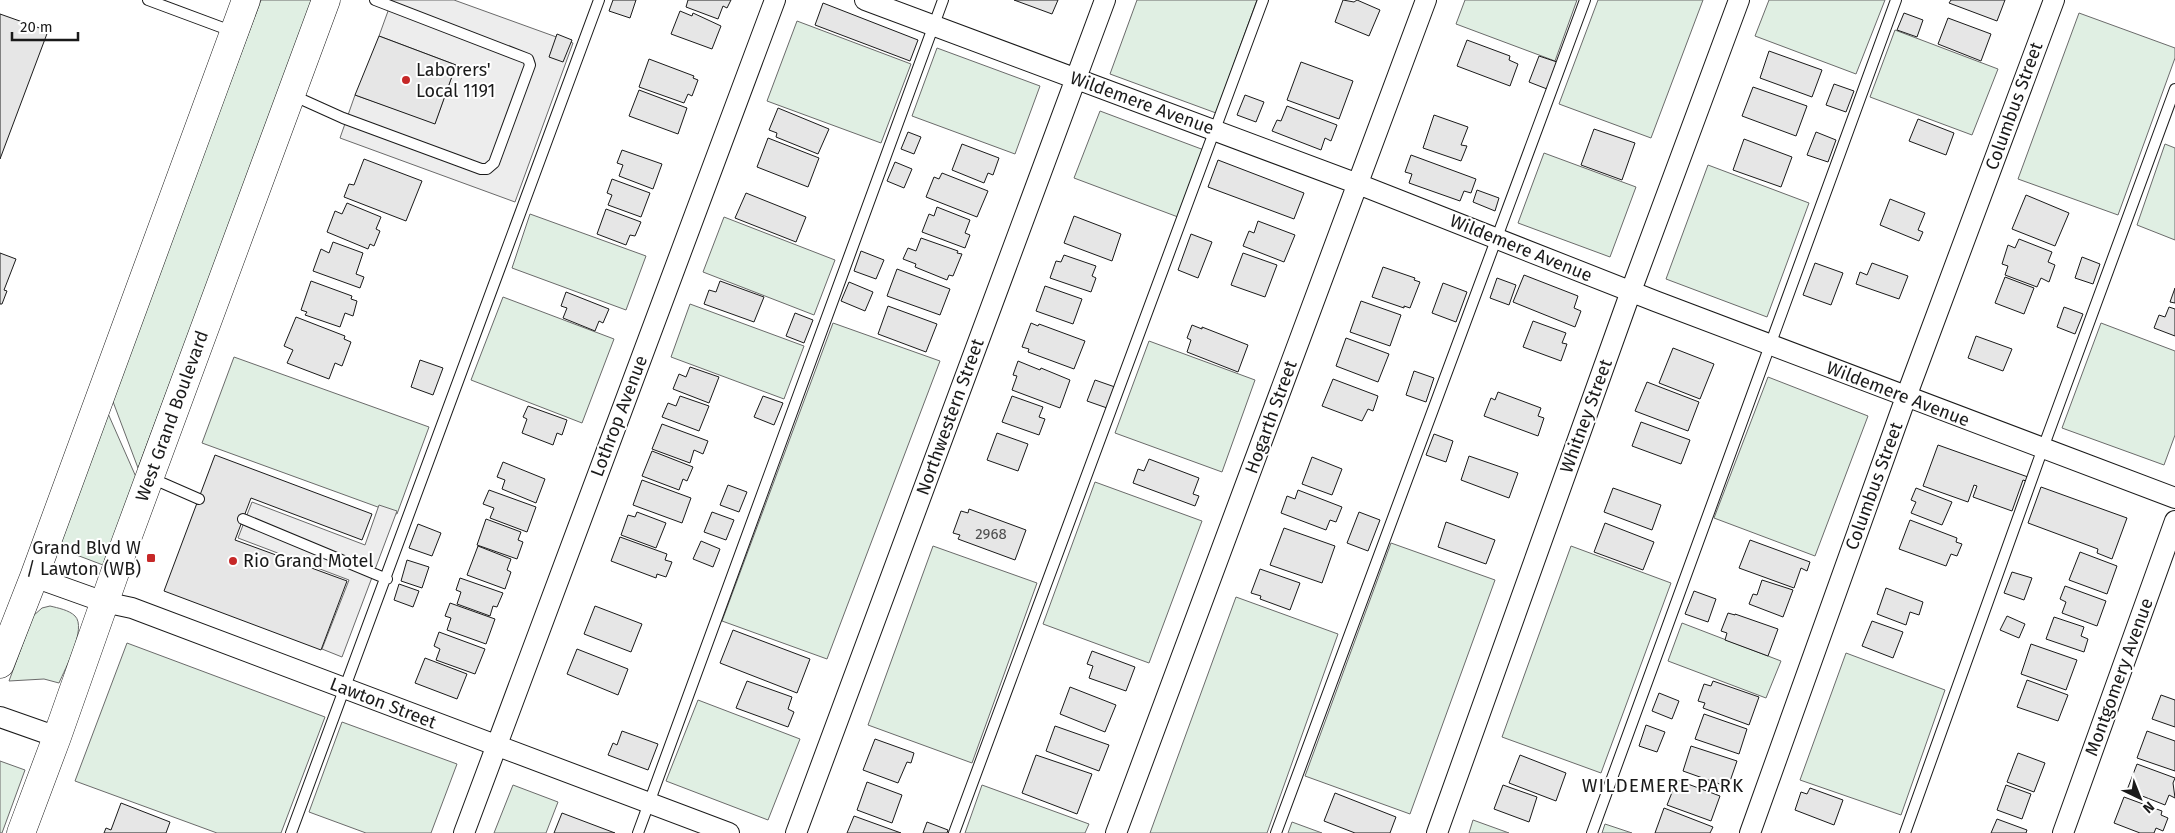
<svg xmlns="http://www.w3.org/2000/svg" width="2175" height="833" viewBox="0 0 2175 833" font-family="'Fira Sans',sans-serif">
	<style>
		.green { fill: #e0efe3; stroke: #6a6a6a }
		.parking { fill: #ededed; stroke: #6a6a6a }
		.building { fill: #e6e6e6; stroke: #1a1a1a }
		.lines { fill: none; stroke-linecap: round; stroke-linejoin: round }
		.service-casing { stroke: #1a1a1a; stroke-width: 12 }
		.minor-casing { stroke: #1a1a1a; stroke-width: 22 }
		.secondary-casing { stroke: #1a1a1a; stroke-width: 29 }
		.service { stroke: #fff; stroke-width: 10 }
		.minor { stroke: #fff; stroke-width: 20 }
		.secondary { stroke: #fff; stroke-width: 28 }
		.poi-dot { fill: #c62828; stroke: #fff; stroke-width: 2 }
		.labels { text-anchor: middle; stroke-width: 4; stroke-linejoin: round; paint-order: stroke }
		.number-label { font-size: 15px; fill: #4d4d4d }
		.poi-label { font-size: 18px; fill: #1a1a1a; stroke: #fff; text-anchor: start }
		.street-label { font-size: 18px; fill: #1a1a1a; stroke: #fff }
		.neighbourhood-label { font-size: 19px; letter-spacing: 1px; fill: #1a1a1a; stroke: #fff }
	</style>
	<rect width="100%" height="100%" fill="#fff"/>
	<path class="green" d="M261,0H314L138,468L112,399Z
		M1137,0H1257L1216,113L1110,74Z
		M1465,0H1577L1555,61L1456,24Z
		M1598,0H1703L1651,138L1559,104Z
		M1769,0H1885L1856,74L1755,36Z
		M2079,13L2175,48V58L2118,215L2018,179Z
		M797,21L911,64L881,143L767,101Z
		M1895,30L1998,69L1972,135L1870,97Z
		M937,48L1040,86L1015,154L912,116Z
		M1100,111L1204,150L1178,217L1074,178Z
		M2165,144L2175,148V240L2137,225Z
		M1544,153L1636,187L1610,257L1518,223Z
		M1708,165L1809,203L1767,317L1666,279Z
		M530,214L646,256L626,310L512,268Z
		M724,217L835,260L814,315L703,272Z
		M503,297L614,339L582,423L471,380Z
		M690,304L804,346L784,399L671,357Z
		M833,323L940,361L827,659L722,621Z
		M2101,323L2175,351V435L2164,465L2062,428Z
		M1149,341L1255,380L1222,472L1115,433Z
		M234,357L429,427L397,514L202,443Z
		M1768,377L1868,416L1815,556L1714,518Z
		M106,409L136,477L103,565L58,548Z
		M1095,482L1202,521L1149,663L1043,624Z
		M1391,543L1495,580L1410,814L1305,776Z
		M933,546L1037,583L972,763L868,725Z
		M1571,546L1671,583L1601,773L1502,737Z
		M1236,597L1338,634L1267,833H1150Z
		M50,606C58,608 69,610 75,616C87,628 65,669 59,683L44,679L9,681L33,616L42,608Z
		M1682,623L1781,661L1766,698L1668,661Z
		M127,643L325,717L281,833H217L75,781Z
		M1846,653L1945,690L1901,815L1800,780Z
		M698,700L800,739L768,820L666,781Z
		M342,722L457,764L431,833H366L309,812Z
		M0,761L25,770L2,833H0Z
		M513,785L558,802L546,833H494Z
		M982,785L1089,824L1085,833H965Z
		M1473,820L1509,833H1469Z
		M1292,822L1322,833H1288Z
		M1605,824L1632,833H1602Z"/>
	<path class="parking" d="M392,0H454L573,43L515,202L340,138L355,95L435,123L456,65L379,36Z
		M252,502L365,545L379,505L397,511L342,657L322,649L349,580L238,538Z"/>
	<path class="building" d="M613,0H636L630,18L609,11Z
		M688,0H731L727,8L723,6L718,19L686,7Z
		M1014,0H1058L1052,14Z
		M1343,0L1354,2L1357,0L1380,10L1369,36L1335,22Z
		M1951,0H2005L1997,21L1949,3Z
		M823,3L918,40L910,61L815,25Z
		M680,11L692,16L693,13L721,26L712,49L671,34Z
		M1904,13L1923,20L1917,37L1897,30Z
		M0,14L48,31L0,159Z
		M1948,18L1991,34L1981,61L1938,44Z
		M557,34L572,40L563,62L549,57Z
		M379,36L456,65L435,124L355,95Z
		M1467,40L1510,56L1509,60L1518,64L1510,86L1457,66Z
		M1769,51L1822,70L1812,97L1760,78Z
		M1539,56L1557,62L1547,89L1529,82Z
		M649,59L694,76L693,78L698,80L692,96L688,94L684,103L639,87Z
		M1301,62L1353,81L1339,119L1287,100Z
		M1834,84L1854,91L1846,112L1826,105Z
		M1753,87L1807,106L1796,136L1742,116Z
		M639,90L687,108L678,134L629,116Z
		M1245,95L1264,102L1256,122L1237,115Z
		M1287,106L1337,125L1331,141L1325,138L1321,150L1272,131L1277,120L1281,121Z
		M778,108L829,129L818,154L776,137L777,133L769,130Z
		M1434,115L1468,127L1461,145L1467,146L1461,161L1423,148Z
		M1918,119L1954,133L1946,155L1909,141Z
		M1594,129L1635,143L1622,180L1581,165Z
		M908,132L921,137L914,154L901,149Z
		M1816,132L1836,140L1828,162L1807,155Z
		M768,138L819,158L808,187L757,167Z
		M1744,139L1792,157L1781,187L1733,170Z
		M962,144L999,158L993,175L988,173L984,183L952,170Z
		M622,150L662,164L653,189L619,176L623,165L617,163Z
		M1411,155L1476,179L1471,193L1464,191L1460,201L1409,183L1412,174L1405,172Z
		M364,159L422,181L406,221L344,197L349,184L354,185Z
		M1218,160L1304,193L1294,219L1208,187Z
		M895,162L912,169L904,188L887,181Z
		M942,173L988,191L977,217L926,197L934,177L939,179Z
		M612,179L650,193L641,217L608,205L612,195L607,193Z
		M1477,190L1499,198L1495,211L1473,202Z
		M746,193L806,217L796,242L735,218Z
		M2026,195L2069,213L2055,246L2012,229Z
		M1890,199L1925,213L1918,230L1923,232L1919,241L1880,225Z
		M347,203L381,217L376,229L380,231L374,246L370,244L368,249L327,232L335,211L342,214Z
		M937,207L970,220L965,233L970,235L965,248L922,232L929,214L934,216Z
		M606,209L641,222L635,236L630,235L626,245L597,234Z
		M1074,216L1121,234L1112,261L1064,243Z
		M1258,221L1295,235L1284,262L1243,246L1249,231L1254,233Z
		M1191,234L1212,242L1198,278L1178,270Z
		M921,238L958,251L957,253L962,254L953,276L949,275L947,280L915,267L916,264L903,259L908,248L916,251Z
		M2019,239L2052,252L2048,262L2055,265L2049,282L2041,278L2037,287L2005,275L2008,266L2002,264L2008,245L2015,248Z
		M333,242L363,253L356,274L364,277L360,288L313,271L321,249L329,253Z
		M861,251L884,260L876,279L854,271Z
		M0,253L16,259L4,290L7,291L2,304H0Z
		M1243,253L1277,265L1265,297L1231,285Z
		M1064,255L1096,266L1092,276L1096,278L1091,292L1050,278L1056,261L1061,262Z
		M2082,257L2100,264L2093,284L2075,278Z
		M1815,263L1843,273L1831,305L1803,295Z
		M1872,263L1908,276L1899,299L1856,284L1860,272L1867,275Z
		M1383,267L1415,278L1414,280L1420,282L1410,308L1404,306V308L1372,297Z
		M897,269L950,289L940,315L887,296Z
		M1524,275L1578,296L1574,308L1581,311L1575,327L1513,302Z
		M2005,277L2034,288L2024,314L1995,303Z
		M1497,278L1516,285L1509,305L1490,298Z
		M311,281L352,296L351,299L357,301L353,316L345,313L340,327L305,315L307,312L301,310Z
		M720,281L764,297L754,322L704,304L709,290L716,292Z
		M849,282L873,292L865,311L841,301Z
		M1443,283L1467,292L1456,322L1432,313Z
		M1045,286L1082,299L1073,324L1036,311Z
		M2175,288V303L2170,302Z
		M566,292L609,309L603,323L599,321L595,331L563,318L567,308L561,306Z
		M1361,301L1401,315L1390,346L1350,332Z
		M888,306L937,324L926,352L878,334Z
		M2064,307L2083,314L2075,334L2057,327Z
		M2169,307L2175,309V336L2154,328L2159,315L2165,317Z
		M795,313L813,320L804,343L786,336Z
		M296,317L345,336L344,339L351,342L342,366L335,363L329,379L287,363L293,350L284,346Z
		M1533,321L1566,333L1562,343L1567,344L1561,361L1523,347Z
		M1031,323L1038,326L1039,324L1085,341L1074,369L1028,352L1029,349L1022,347Z
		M1192,325L1202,329V327L1248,345L1238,372L1187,352L1191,340L1187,338Z
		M1976,336L2012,349L2003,371L1968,358Z
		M1346,338L1389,354L1378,382L1336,366Z
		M1673,348L1714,364L1700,399L1659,383Z
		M420,360L443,368L433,395L411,387Z
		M1018,361L1040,370L1041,368L1070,380L1060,408L1012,390L1017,376L1013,375Z
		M690,367L719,377L709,403L673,389L679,374L686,377Z
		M1414,371L1434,378L1426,402L1406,395Z
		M1333,379L1378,396L1373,411L1368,409L1362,421L1322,406Z
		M1095,380L1115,387L1107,408L1087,401Z
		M1647,382L1699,402L1688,431L1635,411Z
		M1498,392L1541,408L1538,416L1544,418L1538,436L1484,416L1491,398L1495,400Z
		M680,396L709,406L699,431L662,417L668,403L676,406Z
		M763,396L783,403L774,425L754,417Z
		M1012,396L1043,407L1039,417L1045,419L1039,435L1002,422Z
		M528,406L567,420L562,435L557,433L553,445L522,433L527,419L523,417Z
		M1641,422L1690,440L1681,464L1632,446Z
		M662,424L708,441L703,454L694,450L690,463L652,449Z
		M997,433L1028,444L1018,471L987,460Z
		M1434,434L1453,441L1446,462L1426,455Z
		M1938,445L2028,477L2026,481L2023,480L2012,511L1973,497L1977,486L1974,485L1968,502L1923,486Z
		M652,451L693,467L687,481L683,479L679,490L642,476Z
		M215,455L372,514L362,540L251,498L235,540L347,581L321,650L164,591Z
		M1469,456L1518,473L1509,498L1461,480Z
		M1312,457L1342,469L1332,495L1302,484Z
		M1149,459L1199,478L1193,494L1199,496L1195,506L1133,483L1138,469L1144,471Z
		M503,462L545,479L536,503L502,489L505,480L497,477Z
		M642,480L691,498L682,523L633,505Z
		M728,485L747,492L739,512L720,505Z
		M2041,487L2127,518L2112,559L2097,553L2098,549L2028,523Z
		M1613,488L1661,505L1652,530L1604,512Z
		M1916,488L1952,502L1942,525L1911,513L1916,502L1911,500Z
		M489,490L536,507L527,532L490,518L494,508L483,504Z
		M1298,490L1342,507L1336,522L1330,520L1326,530L1281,513L1287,496L1295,499Z
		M969,509L1026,530L1015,560L958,539L960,535L953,533L961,511L968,513Z
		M637,512L666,523L656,548L621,535L628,515L635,517Z
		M712,512L734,520L726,540L704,532Z
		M1359,512L1380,520L1368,551L1347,543Z
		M486,519L521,532L518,540L523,542L517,559L477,545Z
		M1910,520L1957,538L1956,542L1962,544L1957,556L1951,554L1946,566L1899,549Z
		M1446,522L1495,540L1486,564L1438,547Z
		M1605,523L1654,542L1643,570L1594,552Z
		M418,524L441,533L432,556L409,548Z
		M1284,528L1335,546L1322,583L1270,565Z
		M620,537L667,554L665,560L672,562L666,577L657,574L656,578L611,561Z
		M1750,540L1810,562L1807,571L1801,568L1794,588L1739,568Z
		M701,541L720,549L713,567L693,559Z
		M478,546L511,559L507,570L511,572L505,589L467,575Z
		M2080,552L2117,566L2107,594L2069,580Z
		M407,560L429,567L422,588L401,581Z
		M1260,569L1300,583L1290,610L1260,599L1261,596L1251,593Z
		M2012,572L2032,578L2024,600L2004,593Z
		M460,578L503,593L497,607L493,606L490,616L457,604L461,592L456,590Z
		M1762,580L1793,590L1783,617L1749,604L1753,594L1757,595Z
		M399,584L419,591L413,607L394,600Z
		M2065,586L2106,601L2097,626L2062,613L2066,602L2060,599Z
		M1886,588L1923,602L1919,615L1910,612L1906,625L1877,614Z
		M1694,591L1716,599L1708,622L1685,614Z
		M450,603L495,619L486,644L447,630L451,618L445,616Z
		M595,606L642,624L631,652L584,634Z
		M1728,613L1735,615V614L1778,629L1768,656L1725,640L1727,633L1721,631Z
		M2007,616L2025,624L2019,638L2000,630Z
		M2054,617L2084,627L2081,636L2088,639L2084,652L2046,639Z
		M1872,621L1903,632L1893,658L1862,646Z
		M733,630L810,659L797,693L720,663Z
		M439,632L485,649L475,674L436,660L440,649L434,646Z
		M2031,644L2077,660L2066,690L2021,674Z
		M577,649L628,669L618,695L567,674Z
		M1092,651L1135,667L1126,691L1089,678L1093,666L1087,664Z
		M425,658L467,674L457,699L415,683Z
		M2027,680L2068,695L2058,721L2017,707Z
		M747,681L792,697L788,709L794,712L788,727L736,708Z
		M1713,681L1759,697L1749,725L1703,708L1705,703L1698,701L1704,684L1711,686Z
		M1070,687L1116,705L1105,732L1060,714Z
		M1659,693L1679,701L1672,719L1652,711Z
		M2161,695L2175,700V727L2152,719Z
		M1704,714L1747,729L1739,754L1695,739Z
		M1646,725L1665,732L1657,752L1639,746Z
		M1055,726L1109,745L1099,771L1046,751Z
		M622,731L658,744L648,770L608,755L613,743L617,745Z
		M2147,731L2175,741V771L2137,758Z
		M875,739L914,753L911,763L907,762L898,783L863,770Z
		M1691,746L1737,761L1728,787L1683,771Z
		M2018,753L2045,763L2034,792L2007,782Z
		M1036,755L1092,774L1077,814L1022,793Z
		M1520,755L1566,773L1556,801L1509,783Z
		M2137,764L2175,778L2173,783L2175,798L2169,795L2165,805L2127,790Z
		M1677,780L1720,796L1711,821L1667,805Z
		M867,782L902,795L892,823L857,810Z
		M1503,785L1537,797L1529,822L1494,809Z
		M2006,785L2031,794L2022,819L1997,810Z
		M1810,788L1843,800L1834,825L1795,810L1801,792L1807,794Z
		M1335,793L1396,817L1390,833H1355L1324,821Z
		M2124,797L2162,811L2161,815L2168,818L2163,831L2156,828L2154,833H2140L2114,823Z
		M121,803L170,822L166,833H104L106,828L111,830Z
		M1664,808L1713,827L1710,833H1655Z
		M562,813L615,833H554Z
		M854,816L901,833H847Z
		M1997,819L2027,830L2026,833H1991Z
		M927,822L948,830L947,833H923Z"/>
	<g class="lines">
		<g class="service-casing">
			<path id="service" d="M148,0L234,32
				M292,95L343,118L481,169H487L494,163L530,65L528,59L375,0
				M151,478L199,499
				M243,519L387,579
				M291,833L599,0
				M638,833L943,0
				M954,833L1263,0
				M1276,833L1585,0
				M1592,833L1896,0
				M1905,833L2043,448L2175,89"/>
		</g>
		<g class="minor-casing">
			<path id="minor" d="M865,0L1358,184L1655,301L2175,498
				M34,577L104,602L132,608L729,833
				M0,717L57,737
				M464,833L775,0
				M796,833L1105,0
				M1116,833L1426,0
				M1437,833L1631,291L1739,0
				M1750,833L1906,397L2054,0
				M2063,833L2175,521"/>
		</g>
		<g class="secondary-casing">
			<path id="secondary" d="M0,664L34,577L246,0
				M21,833L57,737L125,544L326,0"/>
		</g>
		<use href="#service" class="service"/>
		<use href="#minor" class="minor"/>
		<use href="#secondary" class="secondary"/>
	</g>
	<g class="poi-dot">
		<circle cx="406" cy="80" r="5"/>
		<rect x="146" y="553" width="10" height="10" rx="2.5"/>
		<circle cx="233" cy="561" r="5"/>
	</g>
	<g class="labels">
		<g class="number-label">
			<text x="991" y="539">2968</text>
		</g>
		<g class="poi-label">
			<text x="416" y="76">Laborers'<tspan x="416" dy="21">Local 1191</tspan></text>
			<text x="141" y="554" text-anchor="end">Grand Blvd W<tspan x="141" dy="21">/ Lawton (WB)</tspan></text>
			<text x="243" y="567">Rio Grand Motel</text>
		</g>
		<g class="street-label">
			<text transform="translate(1142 103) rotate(20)" y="6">Wildemere Avenue</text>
			<text transform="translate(2014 106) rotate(-70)" y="6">Columbus Street</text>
			<text transform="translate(1521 248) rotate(22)" y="6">Wildemere Avenue</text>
			<text transform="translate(1898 394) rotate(21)" y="6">Wildemere Avenue</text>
			<text transform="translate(172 416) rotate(-70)" y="6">West Grand Boulevard</text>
			<text transform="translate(619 416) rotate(-69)" y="6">Lothrop Avenue</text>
			<text transform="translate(1586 416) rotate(-70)" y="6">Whitney Street</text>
			<text transform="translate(950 417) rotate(-70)" y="6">Northwestern Street</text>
			<text transform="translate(1271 417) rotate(-70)" y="6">Hogarth Street</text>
			<text transform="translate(1874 486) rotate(-70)" y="6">Columbus Street</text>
			<text transform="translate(2119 677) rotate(-70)" y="6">Montgomery Avenue</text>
			<text transform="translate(383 703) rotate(21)" y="6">Lawton Street</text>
		</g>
		<g class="neighbourhood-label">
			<text x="1663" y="792">WILDEMERE PARK</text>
		</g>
	</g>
	<g transform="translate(2140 798) rotate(137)" stroke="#ffffff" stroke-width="4" paint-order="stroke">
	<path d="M0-4L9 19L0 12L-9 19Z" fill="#1a1a1a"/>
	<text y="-8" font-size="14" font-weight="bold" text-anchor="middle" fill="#1a1a1a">N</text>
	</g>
	<path d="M12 32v8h66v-8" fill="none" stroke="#1a1a1a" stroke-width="2.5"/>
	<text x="20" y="32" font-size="15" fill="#1a1a1a" stroke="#ffffff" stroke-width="4" paint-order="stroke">20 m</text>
</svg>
